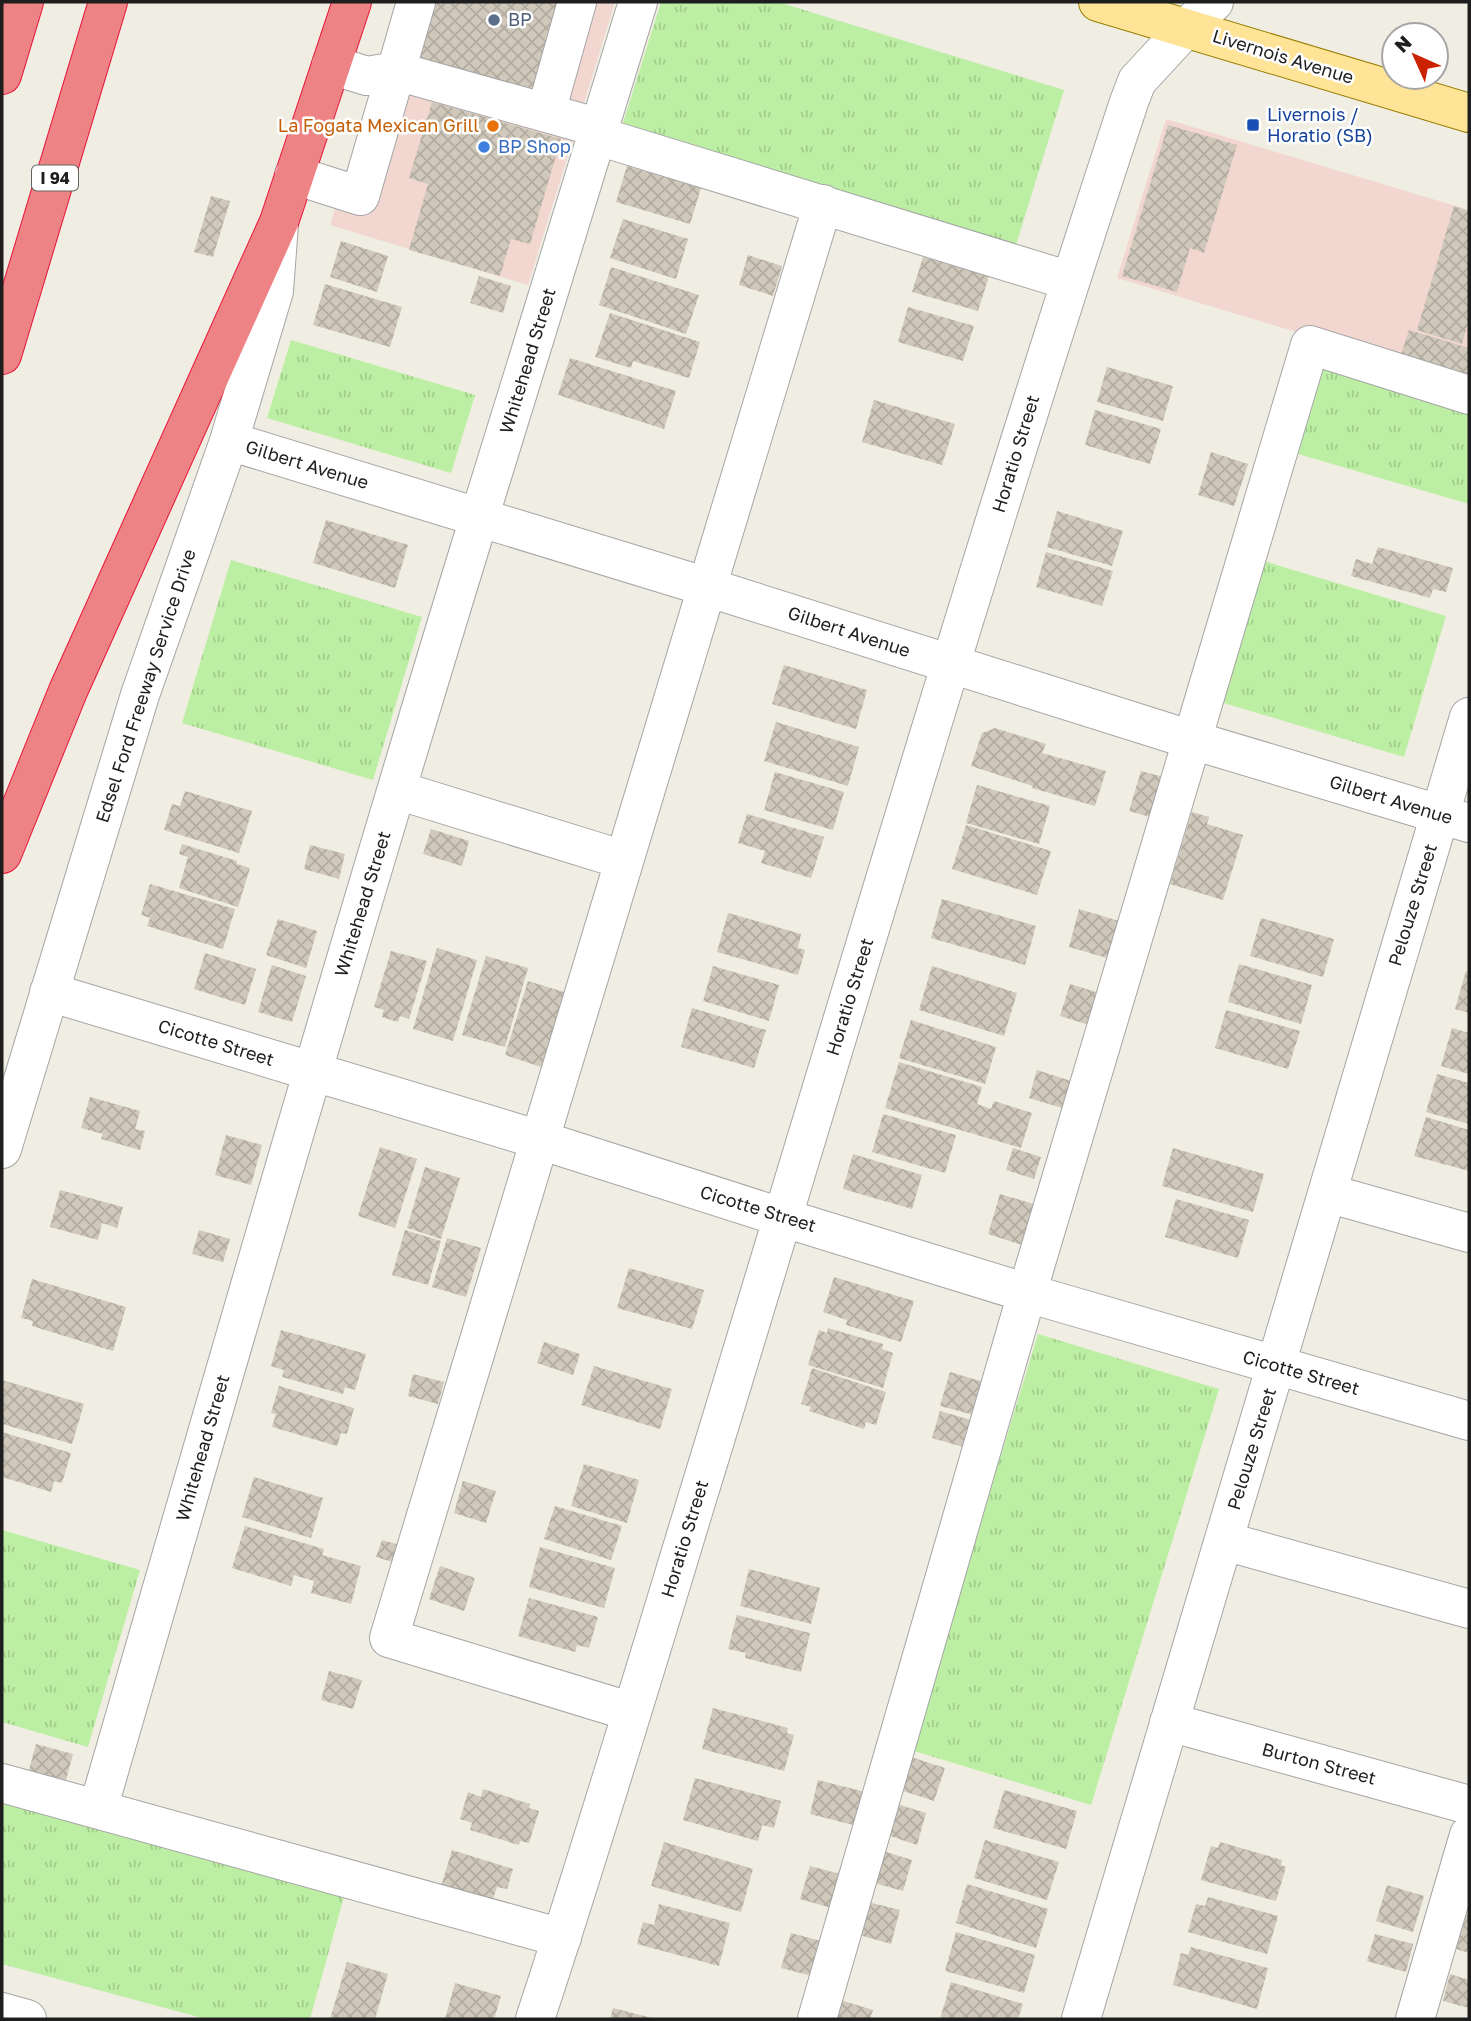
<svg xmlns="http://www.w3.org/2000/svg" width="1471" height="2021" viewBox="0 0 1471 2021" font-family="'Golos Text',sans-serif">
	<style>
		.commercial { fill: #f2d7d0 }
		.grass { fill: url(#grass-tufts) }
		.building { fill: url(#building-cross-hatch) }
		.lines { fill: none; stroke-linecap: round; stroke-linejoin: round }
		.minor-casing { stroke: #a5a5a5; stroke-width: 40 }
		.major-casing { stroke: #977e00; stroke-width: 40 }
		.highway-casing { stroke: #e91439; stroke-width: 40 }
		.minor { stroke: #fff; stroke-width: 38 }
		.major { stroke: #ffe498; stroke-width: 38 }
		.highway { stroke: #ee8385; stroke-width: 38 }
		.service-dot { fill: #5c6f8a; stroke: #fff; stroke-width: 2.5 }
		.transit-dot { fill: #1a4fb4; stroke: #fff; stroke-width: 2.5 }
		.food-dot { fill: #e8710a; stroke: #fff; stroke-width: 2.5 }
		.shop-dot { fill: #3f7fe0; stroke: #fff; stroke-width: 2.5 }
		.labels { text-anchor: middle; stroke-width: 5; stroke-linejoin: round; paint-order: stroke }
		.shield { fill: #fff; stroke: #626262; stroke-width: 2 }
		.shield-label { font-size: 16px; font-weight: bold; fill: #1e1e1e }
		.service-label { font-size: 18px; fill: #4e5e75; stroke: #fff; text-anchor: start }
		.street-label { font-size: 18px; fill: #1e1e1e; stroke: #fff }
		.transit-label { font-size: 18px; fill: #164399; stroke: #fff; text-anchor: start }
		.food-label { font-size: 18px; fill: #c56008; stroke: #fff; text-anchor: end }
		.shop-label { font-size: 18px; fill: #366cbe; stroke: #fff; text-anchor: start }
	</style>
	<defs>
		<pattern id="grass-tufts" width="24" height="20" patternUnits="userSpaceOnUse" patternTransform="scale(1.75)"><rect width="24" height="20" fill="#bcefa3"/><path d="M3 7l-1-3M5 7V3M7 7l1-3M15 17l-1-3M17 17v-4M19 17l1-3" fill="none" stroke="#a1cc8c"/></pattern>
		<pattern id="building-cross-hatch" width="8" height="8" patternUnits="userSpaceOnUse" patternTransform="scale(1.75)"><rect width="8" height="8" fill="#d0c8bb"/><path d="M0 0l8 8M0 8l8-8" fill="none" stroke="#b2aba0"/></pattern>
	</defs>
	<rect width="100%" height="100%" fill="#f0ede2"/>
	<path class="commercial" d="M397,2H615L528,285L330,225Z
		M1166,119L1469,210V384L1117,278Z"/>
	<path class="grass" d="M661,2H778L1064,90L1016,245L623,123Z
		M291,340L475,395L451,473L267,418Z
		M1327,358L1469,399V504L1298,454Z
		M1257,559L1446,616L1404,757L1214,700Z
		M231,560L422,617L373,780L182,723Z
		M1038,1334L1219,1389L1091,1805L911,1750Z
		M2,1530L140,1570L88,1747L2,1722Z
		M2,1800L345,1893L310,2019H206L2,1964Z"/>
	<path class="building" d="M425,2H572L543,96L409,54Z
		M432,102L561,139L530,244L511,239L500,276L409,250L428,184L409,178Z
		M1168,125L1237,145L1204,253L1190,248L1177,292L1122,276Z
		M627,166L701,188L690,224L616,202Z
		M211,196L230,201L213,257L194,252Z
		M1454,206L1469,211V319L1462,344L1417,330Z
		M623,219L688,239L676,279L610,258Z
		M341,241L388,256L377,292L330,277Z
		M748,255L782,266L773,296L739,285Z
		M923,257L989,276L978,311L912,292Z
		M611,267L699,295L686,334L599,305Z
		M479,276L511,286L503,313L470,303Z
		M325,284L402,307L390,347L313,325Z
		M908,307L974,326L963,361L898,342Z
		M610,313L700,342L689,378L633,361L631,368L595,357Z
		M1409,330L1469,348V379L1400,358Z
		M570,358L676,391L664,429L558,395Z
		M1107,367L1173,386L1163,421L1097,402Z
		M874,400L955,424L942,465L862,442Z
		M1095,410L1161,429L1150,464L1085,445Z
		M1211,452L1248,464L1234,506L1198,495Z
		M1057,511L1123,531L1112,566L1047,547Z
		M326,520L408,545L395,588L313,563Z
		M1378,547L1453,568L1446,592L1433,589L1430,598L1351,576L1356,559L1372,564Z
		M1046,552L1113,571L1102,606L1036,587Z
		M784,665L867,690L856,729L772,704Z
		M776,722L859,747L848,786L764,761Z
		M995,728L1046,744L1042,753L1106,771L1095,806L1032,788L1033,786L971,766L982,733Z
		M1141,771L1163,777L1150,817L1129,811Z
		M775,772L844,792L833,830L764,810Z
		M977,785L1050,806L1039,844L966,823Z
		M185,791L252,811L239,853L164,830L172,804L180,806Z
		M1192,812L1209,817L1207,824L1243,835L1223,900L1170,884Z
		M747,814L824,837L811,878L761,863L765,851L738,843Z
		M966,825L1051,851L1037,895L952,869Z
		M431,829L469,841L462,866L423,854Z
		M182,844L237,861V864L250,868L238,907L179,888L188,857L179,854Z
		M310,845L345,854L339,879L304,869Z
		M150,884L235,909L223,949L147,926L150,918L141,915Z
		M942,899L1036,926L1025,965L931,938Z
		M1079,909L1119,921L1107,958L1069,947Z
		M728,913L801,934L798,948L805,950L798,975L717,952Z
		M1261,918L1334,939L1323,977L1250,956Z
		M278,919L317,931L306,968L266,955Z
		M437,948L477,960L453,1041L413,1029Z
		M391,951L427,961L409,1019L400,1016L398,1022L382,1017L384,1010L374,1007Z
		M205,953L256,969L245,1005L194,989Z
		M486,956L528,968L505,1047L462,1035Z
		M1239,964L1312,985L1301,1024L1228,1002Z
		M272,965L306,976L292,1022L258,1012Z
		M713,966L779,985L769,1021L703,1001Z
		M932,966L1017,993L1004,1036L919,1010Z
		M1466,971L1469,972V1013L1455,1009Z
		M528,981L567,993L544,1068L505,1055Z
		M1070,984L1099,993L1089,1025L1060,1016Z
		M692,1008L766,1030L754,1068L681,1047Z
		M1226,1010L1300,1031L1288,1069L1215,1048Z
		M911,1020L996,1047L985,1084L899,1058Z
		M1452,1028L1469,1033V1074L1441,1066Z
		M899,1062L982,1087L977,1104L991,1109L994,1101L1032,1113L1021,1148L885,1108Z
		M1037,1070L1071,1081L1062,1108L1029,1098Z
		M1437,1074L1469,1083V1124L1426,1112Z
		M90,1097L140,1111L135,1129L145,1131L140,1150L101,1139L103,1134L81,1128Z
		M883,1114L956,1135L945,1173L872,1152Z
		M1426,1117L1469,1130V1171L1414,1156Z
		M226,1135L262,1145L251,1185L215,1175Z
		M380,1147L417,1159L395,1228L358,1216Z
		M1013,1148L1041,1157L1034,1179L1006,1170Z
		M1173,1148L1264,1174L1253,1212L1162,1186Z
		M853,1154L922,1175L912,1209L843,1189Z
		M425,1167L460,1178L441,1239L407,1228Z
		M60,1190L123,1207L117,1228L102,1223L98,1240L50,1227Z
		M1000,1194L1034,1204L1022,1245L988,1234Z
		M1176,1199L1249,1220L1238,1258L1165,1237Z
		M199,1230L230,1239L223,1262L192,1254Z
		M405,1230L441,1241L428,1285L392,1275Z
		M447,1238L481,1248L466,1297L432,1287Z
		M629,1268L704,1290L692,1329L617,1308Z
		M834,1277L914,1301L901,1342L846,1325L847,1320L823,1312Z
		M32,1279L126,1307L113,1351L32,1326L33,1321L21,1318Z
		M828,1328L883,1344L882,1349L893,1353L883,1388L808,1365L819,1330L827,1333Z
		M281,1330L366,1354L355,1390L345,1387L343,1394L282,1377L284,1370L271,1366Z
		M544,1342L580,1354L573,1375L537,1363Z
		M594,1366L672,1389L660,1429L581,1405Z
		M812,1368L886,1392L876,1425L866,1422L864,1429L809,1411L811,1407L801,1404Z
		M950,1372L984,1382L974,1415L940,1406Z
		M413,1374L444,1382L438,1404L408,1396Z
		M2,1380L84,1404L72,1444L2,1424Z
		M279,1386L354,1408L347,1434L341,1433L337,1446L272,1427L276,1414L271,1413Z
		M940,1411L971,1420L963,1447L932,1438Z
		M2,1432L71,1453L62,1483L54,1481L51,1492L2,1477Z
		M584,1464L639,1480L627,1523L571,1506Z
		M254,1477L323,1498L311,1538L242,1517Z
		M463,1481L496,1491L486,1523L454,1513Z
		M555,1506L622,1526L611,1560L544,1539Z
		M245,1526L324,1549L322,1555L361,1566L351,1604L311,1593L314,1581L294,1575L291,1586L232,1568Z
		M382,1540L407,1547L402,1565L376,1557Z
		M540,1547L615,1568L604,1608L529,1587Z
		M440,1566L475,1578L464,1611L429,1599Z
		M749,1569L820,1588L811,1624L740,1606Z
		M529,1598L598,1617L589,1648L577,1645L575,1652L518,1636Z
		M737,1615L810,1633L801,1672L745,1658L746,1653L728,1649Z
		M329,1671L362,1680L353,1709L321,1700Z
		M713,1708L788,1728L787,1733L794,1735L784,1771L702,1749Z
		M36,1744L73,1754L65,1784L28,1774Z
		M911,1757L945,1768L934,1801L900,1790Z
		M695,1778L781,1801L774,1828L762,1825L758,1841L683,1820Z
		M818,1780L865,1792L857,1826L810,1814Z
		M483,1789L530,1804L529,1808L539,1811L529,1843L520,1841L519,1845L470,1830L472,1823L460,1819L468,1792L481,1797Z
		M1004,1790L1077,1811L1066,1849L993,1828Z
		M897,1804L926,1813L917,1845L887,1835Z
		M985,1840L1059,1862L1047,1900L974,1878Z
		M664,1842L753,1869L741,1912L651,1886Z
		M1220,1842L1282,1860L1281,1865L1286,1867L1276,1901L1201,1880L1211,1846L1218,1848Z
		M452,1850L513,1869L507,1889L497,1887L491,1905L440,1890Z
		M883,1851L912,1860L903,1891L874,1883Z
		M810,1866L840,1874L831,1908L800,1899Z
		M967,1884L1048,1909L1036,1948L956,1923Z
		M1387,1885L1424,1896L1413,1932L1376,1921Z
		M1208,1897L1278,1916L1267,1954L1188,1932L1196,1904L1205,1906Z
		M868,1902L900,1910L891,1944L859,1935Z
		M659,1904L730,1923L719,1966L637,1944L643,1922L654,1925Z
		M1466,1915L1469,1916V1953L1456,1949Z
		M956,1932L1035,1955L1024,1993L945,1971Z
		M791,1933L821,1941L812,1976L781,1968Z
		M1375,1934L1413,1944L1406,1972L1367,1961Z
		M1191,1947L1268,1968L1257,2009L1173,1985L1181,1953L1188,1955Z
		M347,1962L388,1974L375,2019H330Z
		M1450,1974L1469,1980V2008L1443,2001Z
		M951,1982L1023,2004L1018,2019H940Z
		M455,1983L501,1996L494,2019H445Z
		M837,1999L873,2010L870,2019H830Z
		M613,2008L652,2018V2019H610Z"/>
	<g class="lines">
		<g class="minor-casing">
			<path id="minor" d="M331,65L367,76L396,71L600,128
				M546,112L577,2
				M598,136L1070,281
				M294,175L360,196L416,2
				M229,441L707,587L1192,740L1469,823
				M397,790L624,860
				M49,992L540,1140L784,1218L1027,1293L1469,1421
				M2,1149L140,695L229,441L274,291L279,224
				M1327,1193L1469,1233
				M1224,1541L1469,1609
				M632,1712L389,1638L823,204
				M1169,1722L1469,1805
				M2,1783L562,1938
				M98,1809C223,1378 347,947 479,518C532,346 586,174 638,2
				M2,2012L27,2019
				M535,2019C592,1847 644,1673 697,1499C840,1033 976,565 1129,102L1137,81L1186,28L1214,2
				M817,2019L1027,1293L1310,345L1469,395
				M1081,2019L1469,717
				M1415,2019L1469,1835"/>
		</g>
		<g class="major-casing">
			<path id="major" d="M1098,2L1469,113"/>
		</g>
		<g class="highway-casing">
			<path id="highway" d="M2,75L24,2
				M2,355L108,2
				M2,854L68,691L279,222L352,2"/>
		</g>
		<use href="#minor" class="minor"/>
		<use href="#major" class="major"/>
		<use href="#highway" class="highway"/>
	</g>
	<circle class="service-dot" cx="494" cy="20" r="7"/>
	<rect class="transit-dot" x="1246" y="118" width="14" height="14" rx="3.5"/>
	<circle class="food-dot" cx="493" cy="126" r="7"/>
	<circle class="shop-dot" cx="484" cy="147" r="7"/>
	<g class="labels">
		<rect class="shield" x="32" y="165.5" width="46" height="25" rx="5"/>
		<g class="shield-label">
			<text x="55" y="184">I 94</text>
		</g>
		<g class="service-label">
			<text x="508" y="26">BP</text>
		</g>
		<g class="street-label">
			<text transform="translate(1283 57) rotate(17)" y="6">Livernois Avenue</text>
			<text transform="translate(528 361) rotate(-73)" y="6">Whitehead Street</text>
			<text transform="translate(1016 454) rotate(-73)" y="6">Horatio Street</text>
			<text transform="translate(307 465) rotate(17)" y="6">Gilbert Avenue</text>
			<text transform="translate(849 632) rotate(18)" y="6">Gilbert Avenue</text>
			<text transform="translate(146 686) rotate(-72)" y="6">Edsel Ford Freeway Service Drive</text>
			<text transform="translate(1391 800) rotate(17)" y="6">Gilbert Avenue</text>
			<text transform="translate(363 904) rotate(-73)" y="6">Whitehead Street</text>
			<text transform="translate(1413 905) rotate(-73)" y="6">Pelouze Street</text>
			<text transform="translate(850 997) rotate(-73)" y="6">Horatio Street</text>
			<text transform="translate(216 1043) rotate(17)" y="6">Cicotte Street</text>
			<text transform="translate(758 1209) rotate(17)" y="6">Cicotte Street</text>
			<text transform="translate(1301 1373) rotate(16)" y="6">Cicotte Street</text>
			<text transform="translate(203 1448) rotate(-74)" y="6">Whitehead Street</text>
			<text transform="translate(1252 1449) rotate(-73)" y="6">Pelouze Street</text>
			<text transform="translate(685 1539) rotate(-73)" y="6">Horatio Street</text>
			<text transform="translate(1319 1764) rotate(15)" y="6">Burton Street</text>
		</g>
		<g class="transit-label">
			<text x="1267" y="121">Livernois /<tspan x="1267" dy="21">Horatio (SB)</tspan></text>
		</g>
		<g class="food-label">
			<text x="479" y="132">La Fogata Mexican Grill</text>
		</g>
		<g class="shop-label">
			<text x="498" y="153">BP Shop</text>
		</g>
	</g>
	<rect width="1471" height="2021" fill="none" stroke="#1e1e1e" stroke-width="7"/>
	<g transform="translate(1415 56) rotate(315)"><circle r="33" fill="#ffffff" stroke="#a5a5a5" stroke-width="2"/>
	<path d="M0-5L12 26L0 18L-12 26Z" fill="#cb2200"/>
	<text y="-10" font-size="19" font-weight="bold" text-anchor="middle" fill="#1e1e1e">N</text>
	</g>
</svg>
